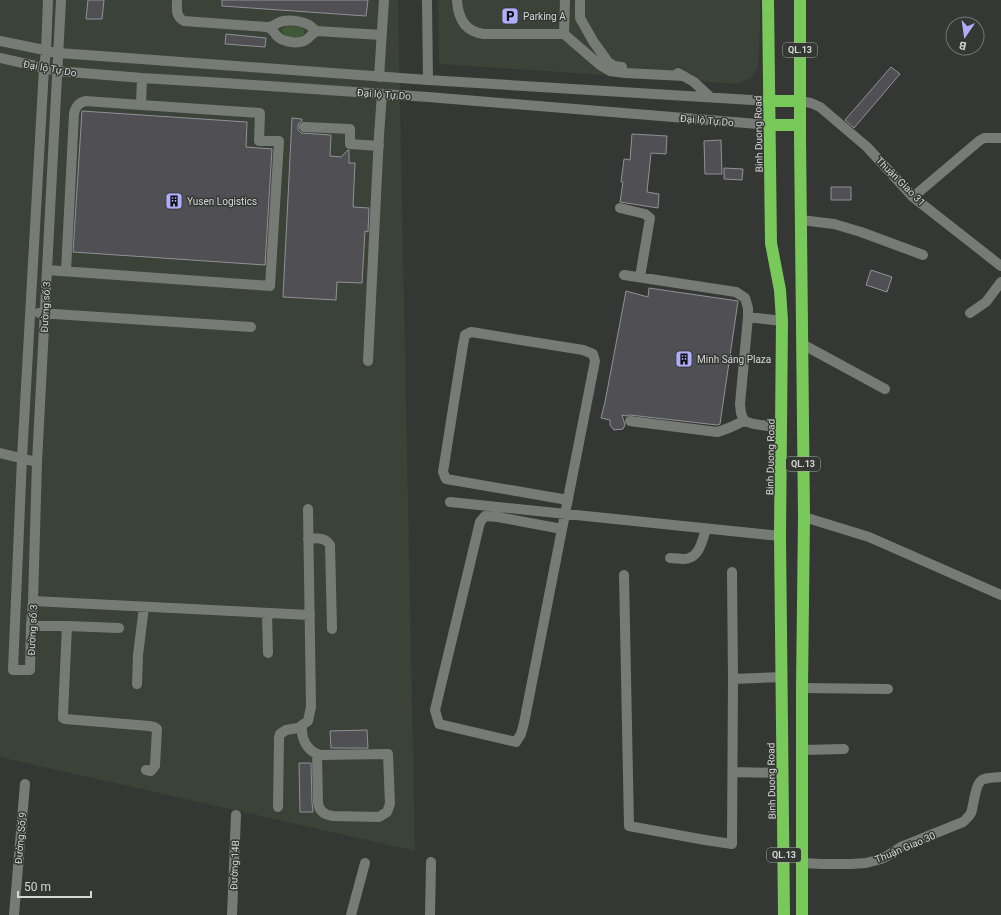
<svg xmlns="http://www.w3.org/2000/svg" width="1001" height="915" viewBox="0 0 1001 915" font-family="Roboto,sans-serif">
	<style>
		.built { fill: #3b4238 }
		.green { fill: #3f5937 }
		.building { fill: #4f4f54; stroke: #919198 }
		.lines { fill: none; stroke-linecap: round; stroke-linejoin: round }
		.minor { stroke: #777b76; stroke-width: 10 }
		.highway { stroke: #78c95a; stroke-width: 12 }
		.labels { text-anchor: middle; stroke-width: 3; stroke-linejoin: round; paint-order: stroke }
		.shield { fill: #343733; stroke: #a4a7a4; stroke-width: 1 }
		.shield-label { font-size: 9px; font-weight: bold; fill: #d4d7d4 }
		.poi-label { font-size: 10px; fill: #d4d7d4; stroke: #343733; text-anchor: start }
		.street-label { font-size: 10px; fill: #d4d7d4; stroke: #343733 }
	</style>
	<rect width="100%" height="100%" fill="#343733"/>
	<path class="built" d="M0,0H398L415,851L0,757Z
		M438,0H760V30L758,68L750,78L739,84L439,64Z"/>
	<path class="green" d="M286,26L300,27L304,30V35C297,39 286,38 282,32V29Z"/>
	<path class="building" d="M88,0H104L102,19H86Z
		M222,0H368L366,16L222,6Z
		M226,34L266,38L265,47L225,44Z
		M891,67L900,74L854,128L845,120Z
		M82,111L247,122L246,147L272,149L265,265L73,252Z
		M292,118L302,119V121L299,123L298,126V130L301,133L331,135L330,156L341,157L348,150H349V163H355L353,207L369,208L368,232L365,231L362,283L337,282L336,300L283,297Z
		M632,134L667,136L666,154L651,153L647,192L659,194L658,208L620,202L623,182H621L624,159L630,160Z
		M721,140L722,174H705L704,141Z
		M724,168L743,169L742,180L724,179Z
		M831,187H851V200H831Z
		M871,270L892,277L887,292L866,285Z
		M649,288L738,301L720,424L717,425L630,415L626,416L622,415L625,425L623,429L614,430L610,425V420L601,418L605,402L626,291L648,297Z
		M367,730L368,748H331L330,731Z
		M299,763H311L312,803L313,812H300Z"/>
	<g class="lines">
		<path class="minor" d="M48,0L46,51L44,68L22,458L13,670H30L31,626L33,601L37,462L61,0
			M177,0C177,9 175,16 184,21L267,27C272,28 273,31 276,35C282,42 296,44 304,41C310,39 311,33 317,31L381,35
			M427,0L428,80
			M457,0C458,18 465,32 484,34H564L600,65L610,71L625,73L684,76
			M580,0V18L593,41L608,62L614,66L622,67
			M268,27C274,27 277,22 283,21C291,20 302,21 309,25C312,27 313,29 317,31
			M564,34L565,0
			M0,41L59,53L428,80L769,101
			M0,58L58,71L142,78L224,83L428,97L770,125
			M678,73L694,82L710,97
			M379,77L384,0
			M800,101L811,103L820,107L867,147L913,197L1001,266
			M304,127L350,129V144L379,146
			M913,197L979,141L984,138H1001
			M620,208L645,214L650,218L640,277
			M801,220L834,224L861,232L923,255
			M47,270L270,286L279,141H259L260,113L141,105L142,78
			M66,271L74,114C75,107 79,102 86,101L141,105
			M624,275L736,292L745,298L748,308V317L740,404L741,413L744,421L754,424L782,428
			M39,313L251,327
			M970,313L986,302L1001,282
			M748,317L782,321
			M802,344L885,389
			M368,361L379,135L382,94
			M630,421L717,432C726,430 735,425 744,421
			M0,453L37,462
			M450,502L780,536
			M804,517L869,537L1001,595
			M562,529L498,517L485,516L480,522L435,710L439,724L516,742L521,734L524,723L595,361L593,354L583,350L471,332L465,335L463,345L443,472L446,479L568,500
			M308,539C316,538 325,537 330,545L332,629
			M670,558C675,558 679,559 683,559C699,560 702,541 706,529
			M624,575L629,826L705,840L732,844L733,679L732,572
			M33,601L310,615
			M267,613L268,653
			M31,626H67L63,714V718L65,719L149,726L154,727L157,729L155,766L151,771L146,770
			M67,626L119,628
			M733,679L782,677
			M137,684L138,655L144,607
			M802,688L888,689
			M302,726C301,739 307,751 320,755L388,754L390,804L387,812L379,817L333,816C325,815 319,811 318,803L317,754
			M803,750L844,749
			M733,772L782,773
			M278,807L279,738L280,734L286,730L298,728L308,721L311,707L308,509
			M803,863L822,864H851L866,863L881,859L887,856L901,847L963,822C966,819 969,817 971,813C974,805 975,784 982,780C987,777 995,778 1001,777
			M14,915L25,784
			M232,915L236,815
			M351,915L365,863
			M430,915L431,862"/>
		<path class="highway" d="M768,0L771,243L780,290L782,321L780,536L784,915
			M800,0V137L804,517L802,688V915
			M769,101H800
			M770,125H800"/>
	</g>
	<defs>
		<g id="parking-square" transform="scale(0.9)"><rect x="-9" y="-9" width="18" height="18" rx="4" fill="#b0aefa" stroke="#343733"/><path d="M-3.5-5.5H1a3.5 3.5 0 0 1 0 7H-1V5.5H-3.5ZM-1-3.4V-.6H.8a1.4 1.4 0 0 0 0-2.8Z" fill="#111"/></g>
		<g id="building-square" transform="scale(0.9)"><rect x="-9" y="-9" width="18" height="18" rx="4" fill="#b0aefa" stroke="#343733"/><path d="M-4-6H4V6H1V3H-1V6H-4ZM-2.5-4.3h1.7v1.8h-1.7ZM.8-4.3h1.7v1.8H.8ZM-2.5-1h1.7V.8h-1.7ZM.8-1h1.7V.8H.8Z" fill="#111"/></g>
	</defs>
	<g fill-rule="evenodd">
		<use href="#parking-square" x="510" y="16"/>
		<use href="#building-square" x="174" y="201"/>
		<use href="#building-square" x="684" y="359"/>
	</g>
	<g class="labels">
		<g class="shield">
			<rect x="783" y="43" width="34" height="14" rx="3"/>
			<rect x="786" y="457" width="34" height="14" rx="3"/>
			<rect x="767" y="848" width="34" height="14" rx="3"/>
		</g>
		<g class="shield-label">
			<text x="800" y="53">QL.13</text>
			<text x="803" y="467">QL.13</text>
			<text x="784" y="858">QL.13</text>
		</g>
		<g class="poi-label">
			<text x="523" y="20">Parking A</text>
			<text x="187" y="205">Yusen Logistics</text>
			<text x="697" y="363">Minh Sáng Plaza</text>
		</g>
		<g class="street-label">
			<text transform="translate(50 68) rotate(10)" y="4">Đại lộ Tự Do</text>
			<text transform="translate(384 94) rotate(4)" y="4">Đại lộ Tự Do</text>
			<text transform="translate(707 120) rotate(5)" y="4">Đại lộ Tự Do</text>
			<text transform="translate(758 134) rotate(-91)" y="4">Binh Duong Road</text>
			<text transform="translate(901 181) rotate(45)" y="4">Thuận Giao 31</text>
			<text transform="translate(45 307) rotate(-87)" y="4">Đường số 3</text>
			<text transform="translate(770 457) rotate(-89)" y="4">Binh Duong Road</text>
			<text transform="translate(32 630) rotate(-87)" y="4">Đường số 3</text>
			<text transform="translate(771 781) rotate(-91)" y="4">Binh Duong Road</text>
			<text transform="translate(20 838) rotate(-85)" y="4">Đường Số 9</text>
			<text transform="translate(905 847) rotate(-23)" y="4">Thuận Giao 30</text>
			<text transform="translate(234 865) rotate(-88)" y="4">Đường 14B</text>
		</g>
	</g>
	<g transform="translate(965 36) rotate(193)"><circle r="19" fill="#343733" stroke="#747773"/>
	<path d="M0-3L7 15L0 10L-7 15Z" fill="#b0aefa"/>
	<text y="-6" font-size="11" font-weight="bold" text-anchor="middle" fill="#d4d7d4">B</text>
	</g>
	<path d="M18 891v6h73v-6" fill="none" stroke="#d4d7d4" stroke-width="2"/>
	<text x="24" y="891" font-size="12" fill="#d4d7d4" stroke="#343733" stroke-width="3" paint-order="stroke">50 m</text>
</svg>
